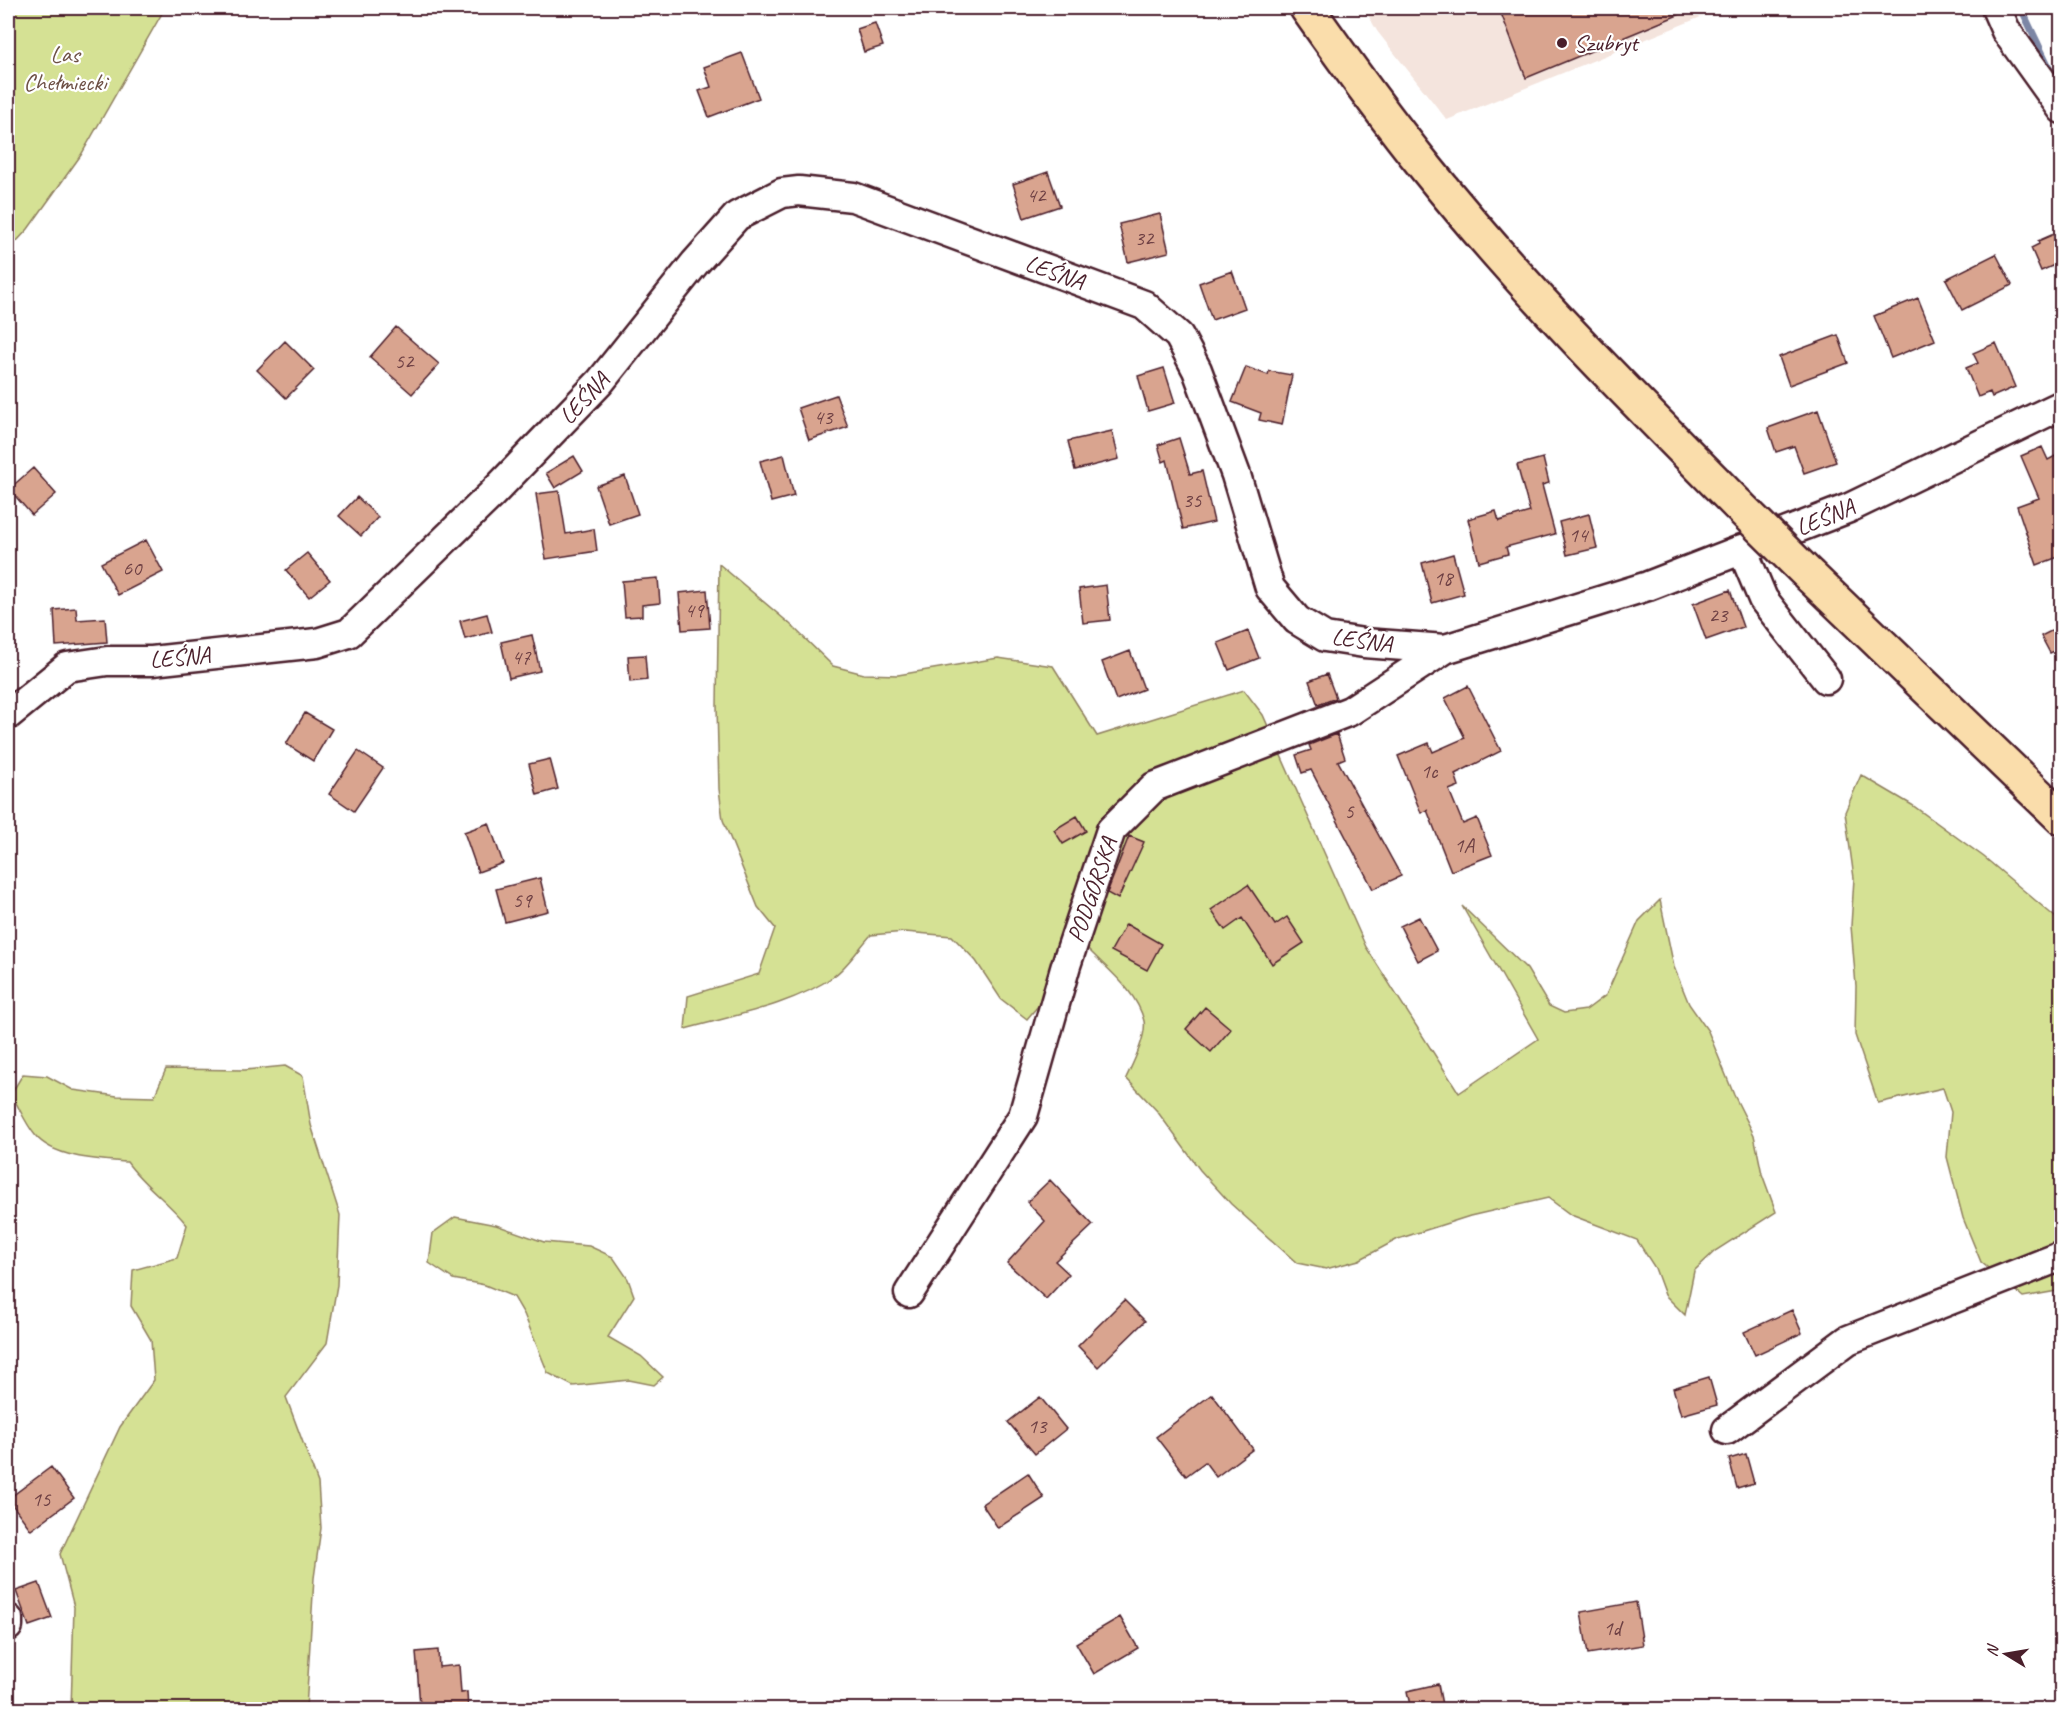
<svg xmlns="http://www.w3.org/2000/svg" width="2069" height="1717" viewBox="0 0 2069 1717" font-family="Caveat,sans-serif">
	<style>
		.built { fill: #f4e4dd }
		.green { fill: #d5e194; stroke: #908060; stroke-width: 1.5 }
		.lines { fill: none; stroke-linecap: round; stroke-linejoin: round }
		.stream { stroke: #7c86a5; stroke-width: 7 }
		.building { fill: #d9a48f; stroke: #4a1f2b; stroke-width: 1.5 }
		.minor-casing { stroke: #4a1f2b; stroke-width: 33 }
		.major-casing { stroke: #4a1f2b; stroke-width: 38 }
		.minor { stroke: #fff; stroke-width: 28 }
		.major { stroke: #faddab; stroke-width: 33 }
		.major-bridge-casing { stroke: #4a1f2b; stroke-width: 38; stroke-linecap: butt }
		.major-bridge { stroke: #faddab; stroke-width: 33 }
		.poi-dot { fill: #4a1f2b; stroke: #fff; stroke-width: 2 }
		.labels { text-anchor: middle; stroke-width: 4.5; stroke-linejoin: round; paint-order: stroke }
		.number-label { font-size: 21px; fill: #6e4044 }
		.poi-label { font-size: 24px; fill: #4a1f2b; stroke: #fff; text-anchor: start }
		.park-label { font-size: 24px; fill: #6d5045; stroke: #fff }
		.street-label { font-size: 24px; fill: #4a1f2b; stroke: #fff }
	</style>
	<rect width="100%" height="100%" fill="#fff"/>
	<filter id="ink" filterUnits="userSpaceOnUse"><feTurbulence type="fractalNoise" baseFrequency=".0167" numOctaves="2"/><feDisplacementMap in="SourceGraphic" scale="12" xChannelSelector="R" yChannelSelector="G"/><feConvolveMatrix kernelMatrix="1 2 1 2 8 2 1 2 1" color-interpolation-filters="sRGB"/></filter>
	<g filter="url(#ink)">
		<path class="built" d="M1364,8H1723L1447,120L1377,31Z"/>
		<path class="green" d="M8,8H165L81,155L28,229L16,242L8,243Z
			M719,564L790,624L833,666L864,674L898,675L998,658L1053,666L1097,736L1244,690L1263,715L1366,947L1459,1093L1538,1039L1462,906L1527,969L1549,1006L1564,1013L1586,1010L1606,995L1639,921L1660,900L1674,967L1689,1004L1708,1031L1734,1095L1754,1135L1762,1174L1776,1212L1715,1251L1694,1271L1685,1315L1665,1295L1655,1268L1637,1240L1571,1215L1548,1198L1470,1216L1398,1239L1359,1260L1326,1269L1297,1263L1231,1204L1200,1170L1157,1111L1126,1078C1132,1065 1147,1036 1144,1021C1137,991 1107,969 1087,948L1027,1019L1001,999L976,961L952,936L905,932L871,935C859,948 848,966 834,976C794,1005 731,1016 685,1029L688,996L759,974L775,928L758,907L723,820L719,789L717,706Z
			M1861,775L1912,805L1984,857L2061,922L2062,1290L2023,1297L1981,1262L1963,1218L1947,1157L1951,1112L1943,1088L1878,1103L1855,1035L1856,986L1851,926L1854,878L1845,812Z
			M285,1066L303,1076L311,1125L340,1215L337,1285L327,1343L286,1397L318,1483L321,1528L314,1578L306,1709H71L74,1607L60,1554L120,1427L154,1380L151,1340L131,1306L133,1270L177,1258L187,1225C168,1201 145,1187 127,1162C100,1160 53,1158 35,1135C25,1123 19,1107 11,1094L23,1074L47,1076L73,1090L117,1096L154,1097L166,1069L245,1070Z
			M455,1217L496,1225L544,1242L589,1246L613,1257L628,1279L634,1296L608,1337L641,1356L663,1377L654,1385L629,1380L573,1386L548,1373L524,1314L514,1297L485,1285L453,1279L429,1263L433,1233Z"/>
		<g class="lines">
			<path class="stream" d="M2021,8L2050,69L2062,82"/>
		</g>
		<path class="building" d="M1499,8H1695L1526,78Z
			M875,23L883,46L864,52L857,29Z
			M742,53L759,98L709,117L699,91L711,87L704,67Z
			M1048,172L1060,206L1024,218L1013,184Z
			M1160,214L1169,252L1128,262L1119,224Z
			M2061,231V262L2041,271L2031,248L2039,244L2038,241Z
			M1996,254L2012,285L1962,310L1946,279Z
			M1232,271L1245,308L1212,320L1199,283Z
			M1918,298L1935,340L1891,358L1874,316Z
			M396,327L439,364L412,394L370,357Z
			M1838,335L1848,363L1789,385L1779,357Z
			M285,341L314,370L286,398L257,370Z
			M1996,343L2015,387L1992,397L1990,392L1978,397L1966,368L1978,363L1973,353Z
			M1246,367L1268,375L1269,371L1292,375L1282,425L1259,420L1261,413L1232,402Z
			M1164,368L1175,403L1148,411L1138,376Z
			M836,395L848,427L809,440L798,408Z
			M1818,410L1836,462L1804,473L1794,446L1776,452L1768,428Z
			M1112,431L1119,459L1075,470L1068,441Z
			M1179,438L1190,474L1202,471L1214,522L1183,529L1167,460L1163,462L1158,445Z
			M2042,447L2048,460L2061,453V556L2037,565L2017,506L2039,498L2021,456Z
			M784,455L794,496L771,502L760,461Z
			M574,456L583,471L555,488L546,473Z
			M1543,458L1549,483L1542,485L1555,534L1506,547L1508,554L1479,562L1468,519L1496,511L1499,521L1530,512L1517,465Z
			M33,468L56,494L32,515L9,489Z
			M625,476L638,514L609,524L596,486Z
			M559,491L566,534L594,529L597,551L546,559L536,494Z
			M357,497L378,517L361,536L339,516Z
			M1589,514L1597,548L1567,555L1559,522Z
			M146,540L163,572L118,595L101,563Z
			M307,553L330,580L309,597L286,570Z
			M1453,554L1464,594L1432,603L1422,563Z
			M658,578L660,603L642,605V616L625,617L622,581Z
			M1106,585L1110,620L1083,623L1079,589Z
			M707,590L710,628L682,630L679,593Z
			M1730,590L1743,627L1706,640L1693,604Z
			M76,608L77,620L105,618L107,642L56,646L54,610Z
			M487,614L492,632L465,639L460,621Z
			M2061,626V648L2050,653L2041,636Z
			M1248,631L1259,658L1229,670L1218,643Z
			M532,635L540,671L509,678L501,642Z
			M1130,651L1144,689L1116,700L1102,662Z
			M645,655L647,680L630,682L628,656Z
			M1327,674L1336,698L1318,705L1309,681Z
			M1468,686L1501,751L1455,774L1459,786L1449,790L1463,824L1477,818L1492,855L1451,871L1427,810L1421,813L1398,756L1429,743L1433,752L1465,738L1445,698Z
			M305,713L332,729L313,761L286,744Z
			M1337,734L1345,758L1338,761L1401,876L1373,889L1311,770L1302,773L1296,755L1311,750L1309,745Z
			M358,751L383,768L354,811L329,794Z
			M550,759L558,789L537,795L529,764Z
			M1077,816L1086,831L1063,844L1054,830Z
			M489,823L503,863L478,872L464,832Z
			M1129,836L1144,842L1118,899L1107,893Z
			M540,878L548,911L505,922L496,889Z
			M1248,885L1275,925L1287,917L1304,943L1272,964L1242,918L1225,930L1211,910Z
			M1419,917L1437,951L1418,961L1400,926Z
			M1126,924L1161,944L1147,970L1111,951Z
			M1205,1007L1231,1029L1211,1052L1186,1029Z
			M1050,1180L1093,1225L1055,1261L1069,1274L1046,1299L1007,1263L1045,1221L1027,1202Z
			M1124,1300L1145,1321L1098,1367L1078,1346Z
			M1792,1310L1802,1333L1755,1355L1744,1332Z
			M1709,1377L1717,1405L1681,1415L1673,1388Z
			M1212,1394L1253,1449L1216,1477L1205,1462L1186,1476L1156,1437Z
			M1040,1397L1066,1429L1035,1454L1008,1422Z
			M1746,1454L1754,1483L1737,1488L1729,1459Z
			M51,1467L74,1498L31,1530L8,1499Z
			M1028,1473L1044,1498L998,1528L982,1504Z
			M39,1583L52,1618L29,1626L16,1591Z
			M1636,1602L1643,1645L1588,1654L1581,1612Z
			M1120,1617L1138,1648L1094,1674L1076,1643Z
			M438,1650L439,1667L459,1665L461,1693L467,1692L468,1710H430V1706H420L416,1652Z
			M1438,1684L1443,1710H1411L1407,1691Z"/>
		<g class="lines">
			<g class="minor-casing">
				<path id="minor" d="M1996,8L2006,31L2062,109
					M1742,549L1763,599L1826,679
					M8,715L67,667L107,661H152L317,643L349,633L491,495L600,382L695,263L737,216L782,193L799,191L853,197L1144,305L1179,336L1197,370L1236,475L1270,588L1297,620L1325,637L1364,643L1445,649L1648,586L1849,508L2062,405
					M909,1293L1023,1116L1066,965L1111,830L1154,787L1350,711L1445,649
					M1727,1430L1848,1340L2062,1256
					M8,1619V1626"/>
			</g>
			<g class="major-casing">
				<path id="major" d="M1307,8C1345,62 1384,116 1426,168C1522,288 1631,397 1739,506
					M1810,576L2062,818"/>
			</g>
			<use href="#minor" class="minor"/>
			<use href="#major" class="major"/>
			<g class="major-bridge-casing">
				<path id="major-bridge" d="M1739,506L1810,576"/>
			</g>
			<use href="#major-bridge" class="major-bridge"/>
		</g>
	</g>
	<circle class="poi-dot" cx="1562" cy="43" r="6"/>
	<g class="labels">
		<g class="number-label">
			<text x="1036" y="202">42</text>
			<text x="1144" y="245">32</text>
			<text x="404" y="368">52</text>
			<text x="823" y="424">43</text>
			<text x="1192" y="507">35</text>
			<text x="1578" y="542">14</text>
			<text x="132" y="575">60</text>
			<text x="1443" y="585">18</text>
			<text x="694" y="617">49</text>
			<text x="1718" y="622">23</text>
			<text x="521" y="664">47</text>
			<text x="1429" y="778">1c</text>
			<text x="1349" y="818">5</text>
			<text x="1464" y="852">1A</text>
			<text x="522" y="907">59</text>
			<text x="1037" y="1433">13</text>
			<text x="41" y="1506">15</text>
			<text x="1612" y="1635">1d</text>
		</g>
		<g class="poi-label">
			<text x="1574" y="51">Szubryt</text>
		</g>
		<g class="park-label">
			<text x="65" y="62">Las<tspan x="65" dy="28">Chełmiecki</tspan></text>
		</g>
		<g class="street-label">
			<text transform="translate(1055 272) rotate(20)" y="8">LEŚNA</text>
			<text transform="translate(584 398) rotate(-47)" y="8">LEŚNA</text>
			<text transform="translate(1825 517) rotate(-22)" y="8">LEŚNA</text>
			<text transform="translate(1362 640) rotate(8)" y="8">LEŚNA</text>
			<text transform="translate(180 657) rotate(-5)" y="8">LEŚNA</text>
			<text transform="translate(1092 890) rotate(-71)" y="8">PODGÓRSKA</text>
		</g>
	</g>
	<rect width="2069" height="1717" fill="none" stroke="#fff" stroke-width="30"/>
	<rect x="15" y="15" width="2039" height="1687" fill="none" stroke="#4a1f2b" stroke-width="2" filter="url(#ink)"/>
	<g transform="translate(2006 1654) rotate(281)" stroke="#ffffff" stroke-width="4.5" paint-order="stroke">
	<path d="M0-4.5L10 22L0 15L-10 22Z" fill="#4a1f2b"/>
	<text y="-9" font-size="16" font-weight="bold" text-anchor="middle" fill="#4a1f2b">N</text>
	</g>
</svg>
